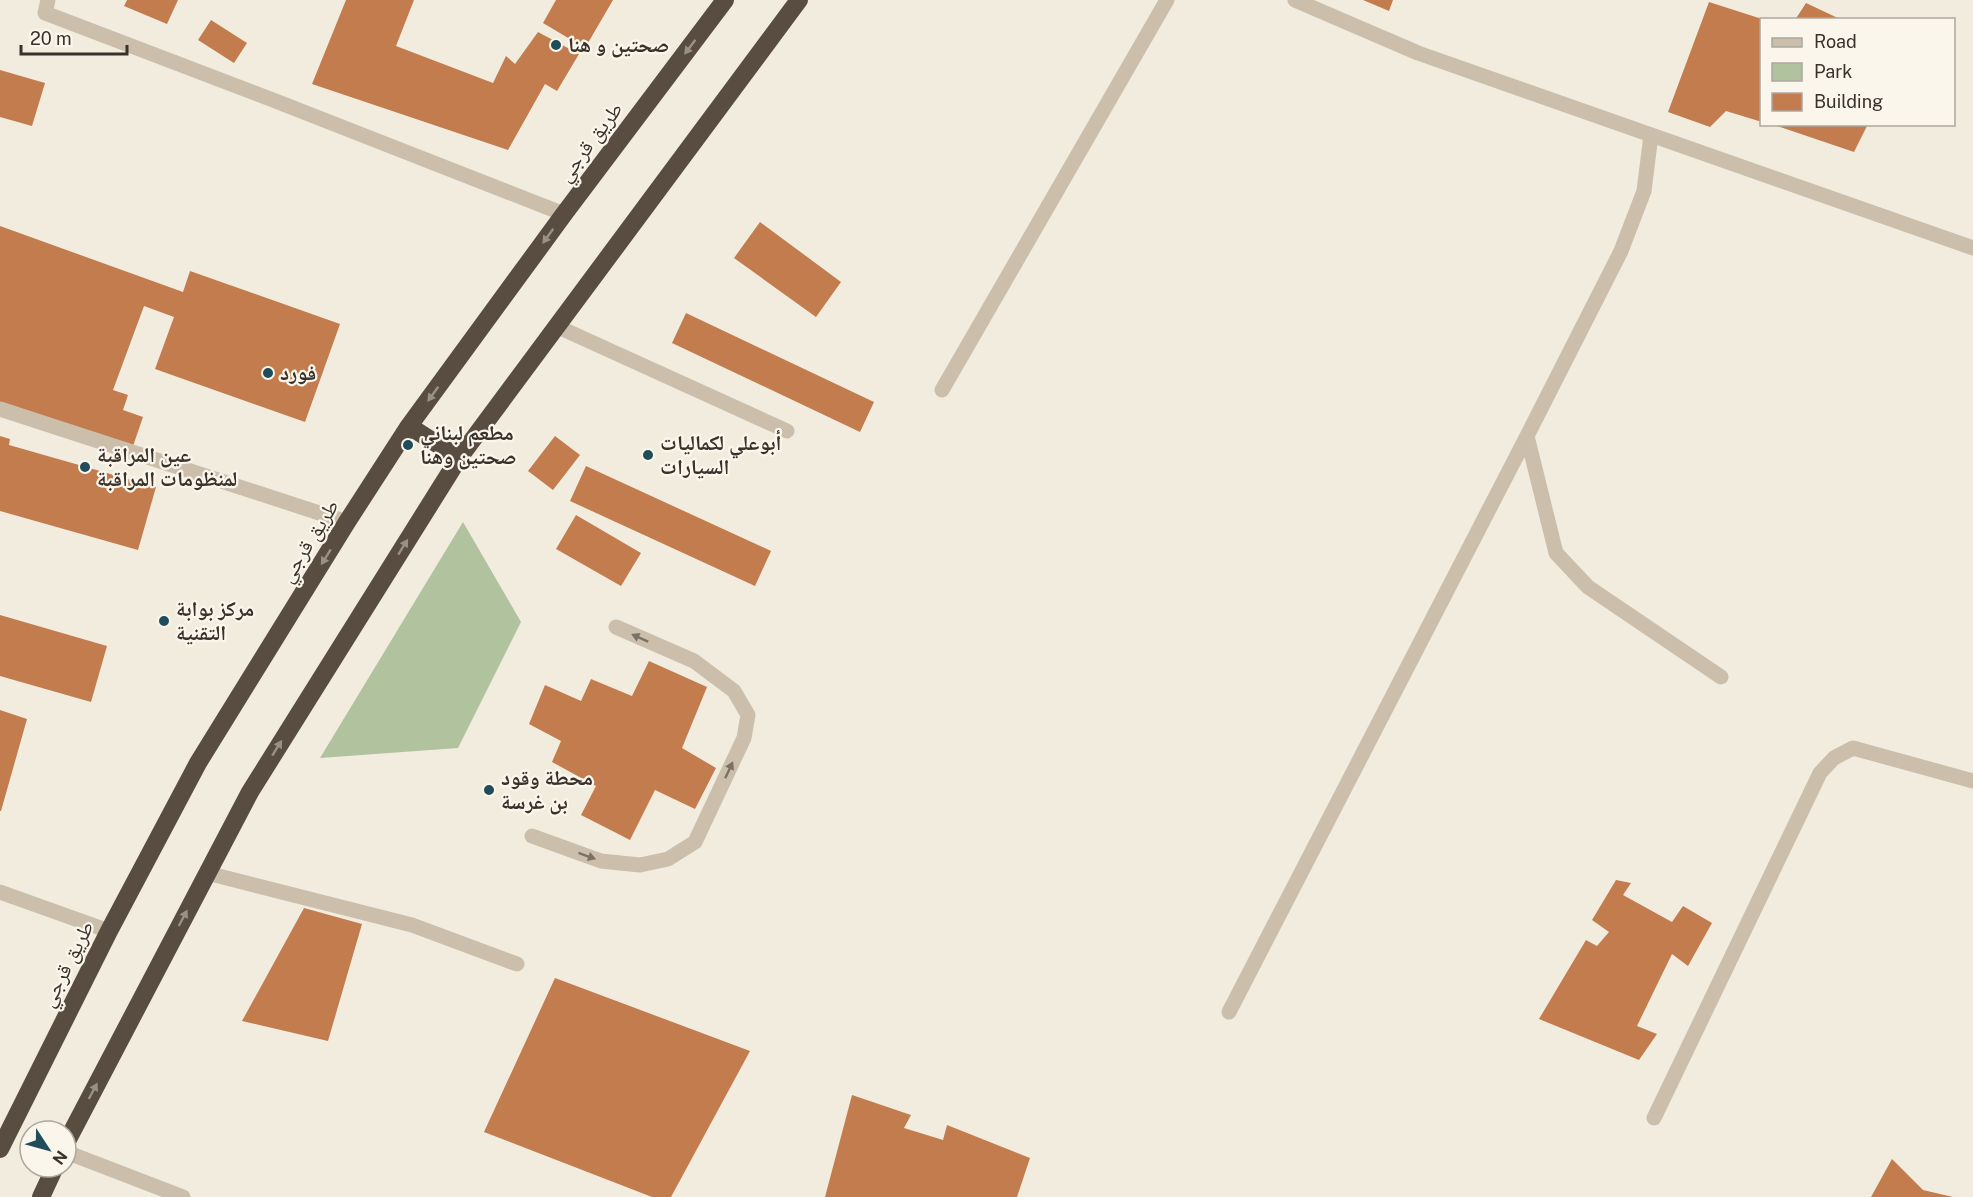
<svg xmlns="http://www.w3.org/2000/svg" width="1973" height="1197" viewBox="0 0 1973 1197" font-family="'Public Sans','Noto Naskh Arabic',sans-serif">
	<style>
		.green { fill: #b1c29f }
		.building { fill: #c37c4d }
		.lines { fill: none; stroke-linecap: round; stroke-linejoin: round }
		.minor { stroke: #cbbfab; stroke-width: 15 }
		.highway { stroke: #594d42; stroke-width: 18 }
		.oneway { fill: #999186 }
		.oneway2 { fill: #7b7164 }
		.poi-dot { fill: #204d5a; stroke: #faf6ec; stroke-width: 2 }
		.labels { text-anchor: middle; stroke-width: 4.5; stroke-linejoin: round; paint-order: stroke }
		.poi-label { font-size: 21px; font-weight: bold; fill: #39312a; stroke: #faf6ec; text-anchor: start }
		.street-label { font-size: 21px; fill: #39312a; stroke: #faf6ec }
	</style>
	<rect width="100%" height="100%" fill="#f2ecdf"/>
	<path class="green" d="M463,522L521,622L458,748L320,758Z"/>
	<path class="building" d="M127,0H178L167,24L124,6Z
		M346,0H414L396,46L493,83L506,56L515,64L538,32L579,54L557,91L545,84L508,150L312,84Z
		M556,0H613L585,48L543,23Z
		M1363,0H1393L1389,11Z
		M1709,2L1762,19V122L1726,111L1710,127L1668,112Z
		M1806,3L1842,20H1795Z
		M211,20L247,43L234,63L198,40Z
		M0,70L45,83L32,126L0,117Z
		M1771,124H1868L1854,152Z
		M760,222L841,282L816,317L734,258Z
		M0,226L183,292L190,271L340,324L305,422L155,369L174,317L144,306L113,390L128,395L123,410L143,417L132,449L0,402Z
		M686,313L874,402L860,432L672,343Z
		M0,436L10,439L9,445L156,487L138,550L0,511Z
		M555,436L580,455L553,490L528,471Z
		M586,466L771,551L755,586L570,501Z
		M576,515L641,553L621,586L556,549Z
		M0,615L107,646L91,702L0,676Z
		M649,661L707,687L682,748L716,768L695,809L655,790L630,840L581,815L596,786L552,762L561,741L529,724L545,685L581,701L591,679L632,696Z
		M0,710L27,719L1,811H0Z
		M1616,880L1631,883L1623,895L1672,922L1683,906L1712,923L1688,966L1672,954L1637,1026L1657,1034L1639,1060L1539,1019L1586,940L1597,946L1609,932L1592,920Z
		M304,908L362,924L328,1041L242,1021Z
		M555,978L750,1051L671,1197H652L484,1132Z
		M852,1095L911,1115L904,1128L943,1140L947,1125L1030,1158L1017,1197H825Z
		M1892,1159L1923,1190L1953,1197H1871Z"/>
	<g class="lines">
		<path class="minor" d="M48,0L45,13L273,100L564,214
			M1295,0L1418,53L1973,248
			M556,326L787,431
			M942,390L1167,0
			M0,409L347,522
			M1527,436L1556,553L1588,587L1721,677
			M532,836L601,861L640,865L668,859L695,842L744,738L748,715L734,691L694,661L616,627
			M207,873L412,925L517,964
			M0,892L109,931
			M1229,1012L1527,436L1621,251L1644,191L1651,135
			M1654,1118L1820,773L1834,758L1853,748L1973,781
			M66,1152L183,1197"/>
		<path class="highway" d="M409,426L459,458
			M66,1143L250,792L459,458L799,0
			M0,1149L109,931L198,763L347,522L409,426L564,214L725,0
			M41,1197L55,1167"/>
	</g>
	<defs><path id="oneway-solid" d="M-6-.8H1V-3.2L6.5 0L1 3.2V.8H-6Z" transform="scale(1.5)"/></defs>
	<g class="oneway">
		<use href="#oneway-solid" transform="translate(690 47) rotate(127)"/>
		<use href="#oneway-solid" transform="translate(548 236) rotate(126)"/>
		<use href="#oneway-solid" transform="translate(433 394) rotate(126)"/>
		<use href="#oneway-solid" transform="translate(403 547) rotate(-58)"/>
		<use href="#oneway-solid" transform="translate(326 557) rotate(122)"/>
		<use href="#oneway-solid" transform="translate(277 748) rotate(-58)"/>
		<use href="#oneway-solid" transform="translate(183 918) rotate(-62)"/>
		<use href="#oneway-solid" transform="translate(93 1091) rotate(-62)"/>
	</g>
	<g class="oneway2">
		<use href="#oneway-solid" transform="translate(640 638) rotate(-156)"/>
		<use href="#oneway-solid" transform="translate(729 770) rotate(-65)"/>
		<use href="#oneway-solid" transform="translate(587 856) rotate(20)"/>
	</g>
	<g class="poi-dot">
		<circle cx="556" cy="45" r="6"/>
		<circle cx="268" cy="373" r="6"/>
		<circle cx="408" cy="445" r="6"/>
		<circle cx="648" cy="455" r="6"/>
		<circle cx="85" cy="467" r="6"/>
		<circle cx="164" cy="621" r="6"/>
		<circle cx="489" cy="790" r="6"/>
	</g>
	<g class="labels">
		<g class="poi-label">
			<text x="568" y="52">صحتين و هنا</text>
			<text x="280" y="380">فورد</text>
			<text x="420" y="440">مطعم لبناني<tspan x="420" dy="24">صحتين وهنا</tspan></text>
			<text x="660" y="450">أبوعلي لكماليات<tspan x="660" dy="24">السيارات</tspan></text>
			<text x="97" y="462">عين المراقبة<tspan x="97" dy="24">لمنظومات المراقبة</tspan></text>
			<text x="176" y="616">مركز بوابة<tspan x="176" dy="24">التقنية</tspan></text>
			<text x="501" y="785">محطة وقود<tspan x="501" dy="24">بن غرسة</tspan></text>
		</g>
		<g class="street-label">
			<text transform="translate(590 142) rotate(-53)" y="7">طريق قرجي</text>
			<text transform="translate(309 541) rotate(-58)" y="7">طريق قرجي</text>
			<text transform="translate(67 964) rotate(-63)" y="7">طريق قرجي</text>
		</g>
	</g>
	<rect x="1760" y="18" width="195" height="108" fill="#faf6ec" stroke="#ada79e" stroke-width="1.5"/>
	<rect x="1772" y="38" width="30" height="9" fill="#cbbfab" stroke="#ada79e" stroke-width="1.5"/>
	<text x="1814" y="48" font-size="18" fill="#39312a">Road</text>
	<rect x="1772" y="63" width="30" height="18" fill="#b1c29f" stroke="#ada79e" stroke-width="1.5"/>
	<text x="1814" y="78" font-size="18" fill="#39312a">Park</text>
	<rect x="1772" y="93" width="30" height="18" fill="#c37c4d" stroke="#ada79e" stroke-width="1.5"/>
	<text x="1814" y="108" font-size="18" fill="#39312a">Building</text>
	<g transform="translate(48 1149) rotate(126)"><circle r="28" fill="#faf6ec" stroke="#ada79e" stroke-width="1.5"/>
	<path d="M0-4.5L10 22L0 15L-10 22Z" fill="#204d5a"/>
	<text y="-9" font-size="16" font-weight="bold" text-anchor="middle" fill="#39312a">N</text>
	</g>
	<path d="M21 45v9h106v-9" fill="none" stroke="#39312a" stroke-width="3"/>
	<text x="30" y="45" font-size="18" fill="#39312a" stroke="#faf6ec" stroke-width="4.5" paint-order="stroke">20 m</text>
</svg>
